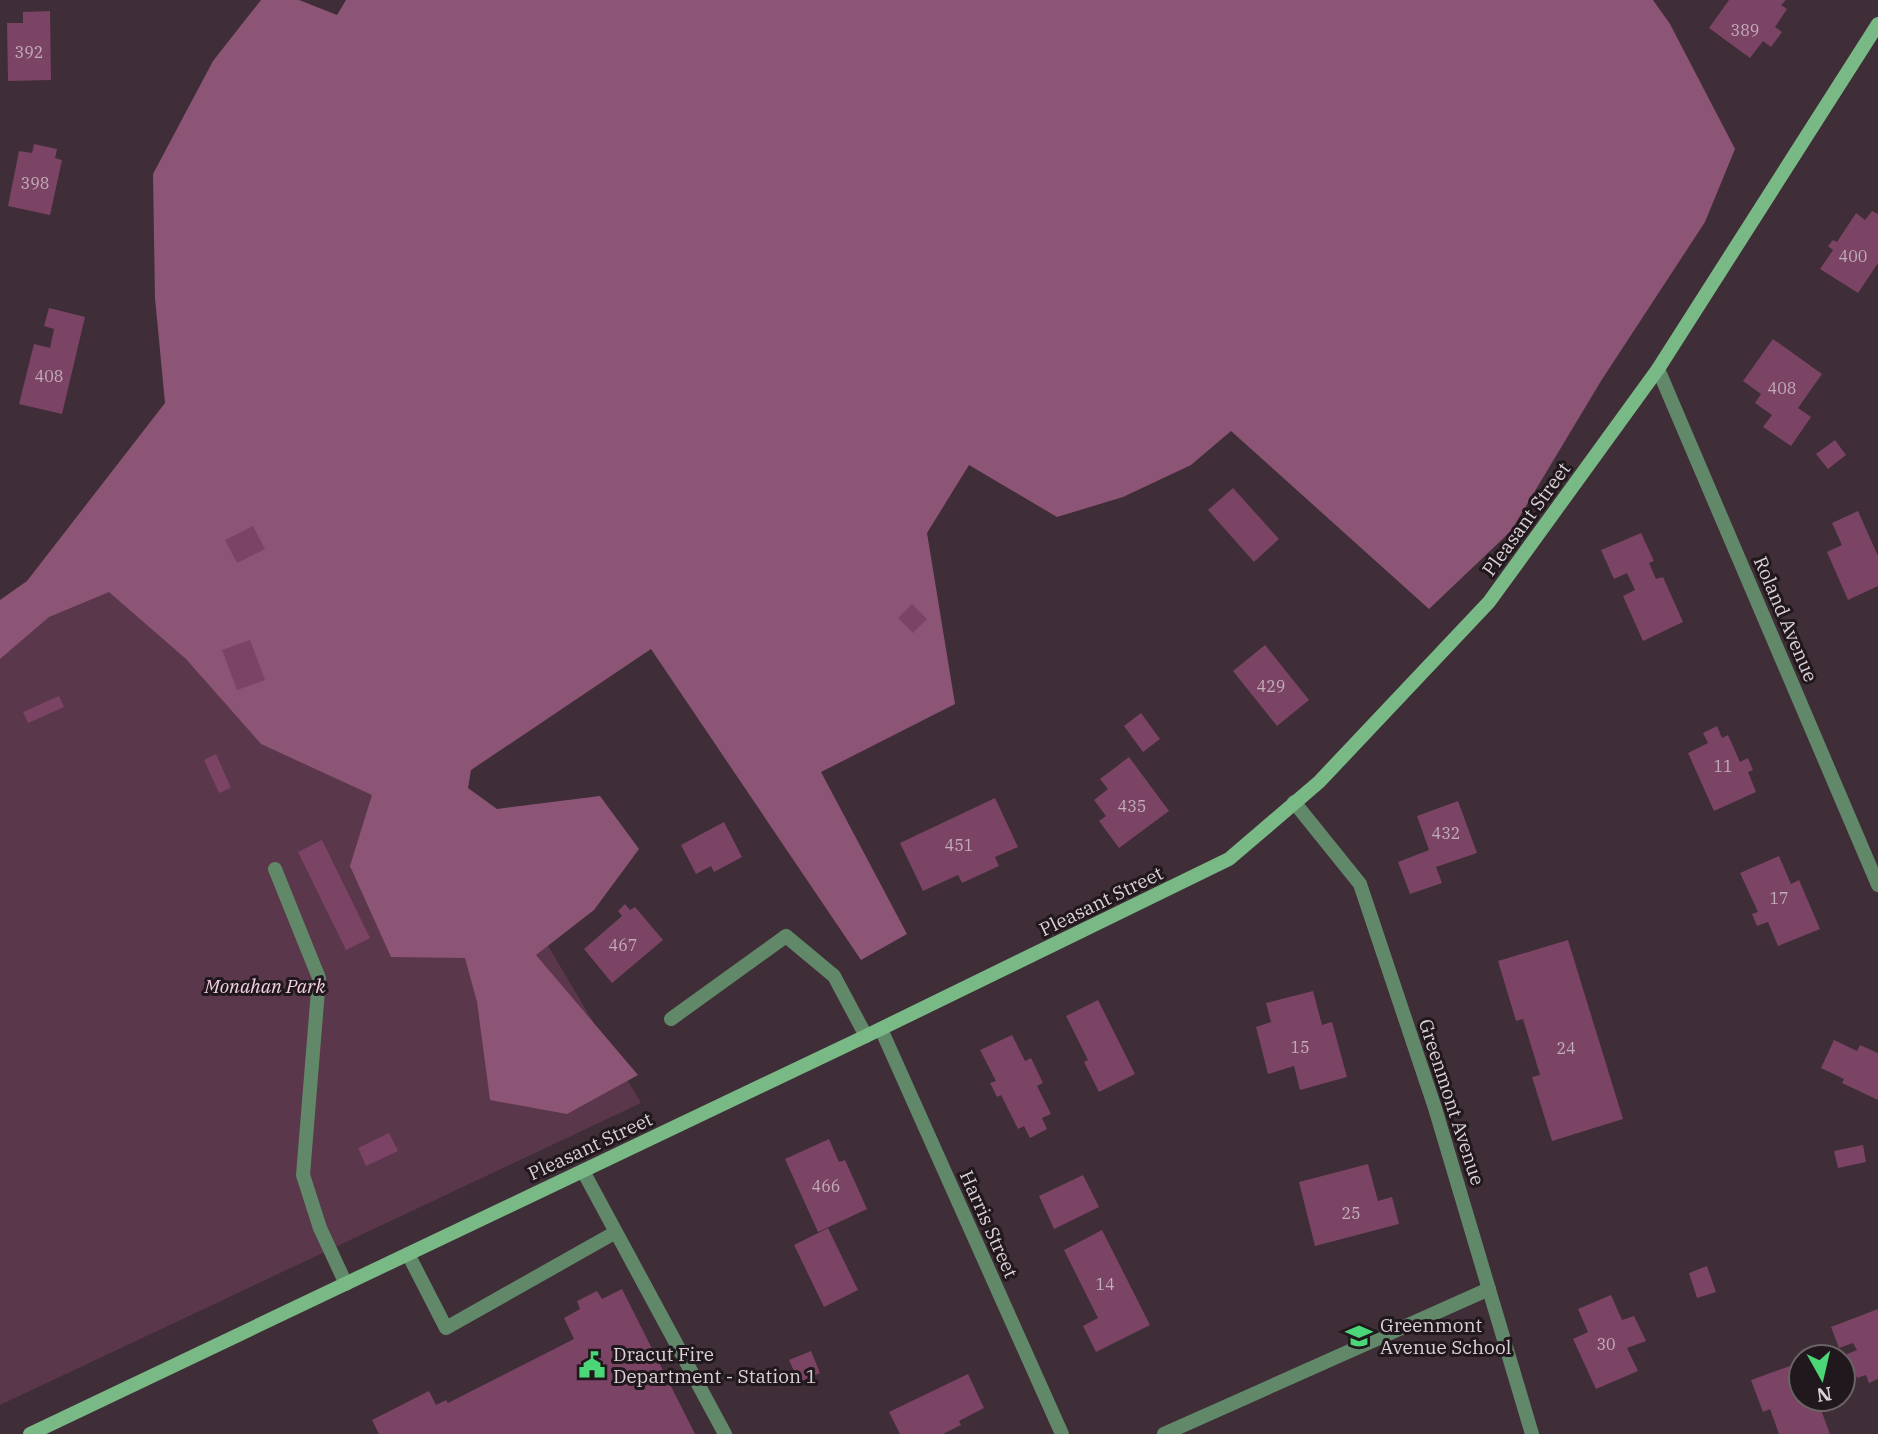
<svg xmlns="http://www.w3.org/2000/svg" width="1878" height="1434" viewBox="0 0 1878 1434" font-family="'IBM Plex Serif',serif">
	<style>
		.green { fill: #5a374b }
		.forest { fill: #8d5575 }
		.building { fill: #7b4464 }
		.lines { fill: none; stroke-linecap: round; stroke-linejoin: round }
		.service { stroke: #618969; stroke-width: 14 }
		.minor { stroke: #618969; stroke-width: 14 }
		.secondary { stroke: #78b986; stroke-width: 14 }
		.labels { text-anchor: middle; stroke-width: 6; stroke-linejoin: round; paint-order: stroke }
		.number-label { font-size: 16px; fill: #c3adba }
		.street-label { font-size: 19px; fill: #dbd0d6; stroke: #20181c }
		.park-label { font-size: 19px; font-style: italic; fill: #f4d1e4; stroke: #20181c }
		.poi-label { font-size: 19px; fill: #dbd0d6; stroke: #20181c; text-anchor: start }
	</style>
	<rect width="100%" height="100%" fill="#3f2d37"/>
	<path class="green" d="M229,405L641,1103L0,1405V617Z"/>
	<path class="forest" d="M261,0H299L337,15L346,0H1653L1670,24L1735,149L1705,222L1601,381L1511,531L1429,609L1231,431L1191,465L1123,497L1057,517L969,465L927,533L955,704L821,772L907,934L861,960L651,649L471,770L468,788L497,809L600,796L639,849L594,910L536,955L638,1075L567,1114L490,1100L477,1002L465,958L391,957L350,866L372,795L261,744L186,659L109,592L49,617L0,659V600L27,581L165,403L155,298L153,174L213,61Z"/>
	<path class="building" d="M1729,0H1786L1781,5L1787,9L1775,27L1782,32L1771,47L1763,41L1750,58L1709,28Z
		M50,11L51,80L8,81L7,23H23V12Z
		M34,144L57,149L55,158L62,160L50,215L8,206L19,151L32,153Z
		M1872,211L1878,214V263L1858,293L1820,269L1833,250L1828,246L1833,240L1837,242L1856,213L1865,220Z
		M49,308L85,317L62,414L19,404L34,344L50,348L54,329L44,326Z
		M1773,339L1822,374L1798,408L1811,417L1791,446L1763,427L1772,415L1755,403L1761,394L1743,381Z
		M1835,440L1846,455L1828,469L1816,454Z
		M1233,488L1279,539L1254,562L1208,510Z
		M1858,511L1878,556V586L1848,600L1827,552L1842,545L1832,523Z
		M253,526L265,549L237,563L225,540Z
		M1641,533L1654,561L1649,563L1656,579L1663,577L1683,622L1643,641L1623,596L1635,590L1627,573L1614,579L1601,550Z
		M912,604L927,619L913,633L898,618Z
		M250,640L265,680L237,690L222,650Z
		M1265,645L1309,700L1277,726L1233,671Z
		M59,696L64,707L28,723L23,712Z
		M1141,713L1160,739L1143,752L1124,726Z
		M1717,726L1722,738L1728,735L1740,762L1748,758L1753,770L1748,772L1756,792L1714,811L1688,753L1708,743L1703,733Z
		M216,754L231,788L219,793L204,760Z
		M1129,757L1169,811L1119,848L1099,821L1106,816L1094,800L1108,789L1100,779Z
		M995,798L1018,847L995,857L999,866L962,883L958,875L923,891L900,843Z
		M1458,801L1477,853L1436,867L1442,883L1410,894L1398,862L1429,850L1417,816Z
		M724,822L742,857L714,872L711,866L696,874L681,845Z
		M322,840L370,938L346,950L298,852Z
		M1779,856L1791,884L1799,880L1820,929L1778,946L1768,922L1757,926L1752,914L1758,912L1740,873Z
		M625,904L630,910L635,907L663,940L612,983L584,949L622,916L618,911Z
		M1568,940L1623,1119L1552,1141L1532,1077L1540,1075L1523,1019L1516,1021L1498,961Z
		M1313,991L1322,1025L1332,1022L1347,1077L1300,1090L1294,1066L1268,1074L1256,1027L1271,1022L1266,1003Z
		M1098,1000L1135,1074L1099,1092L1084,1062L1088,1060L1066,1016Z
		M1012,1035L1025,1061L1031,1058L1043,1083L1037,1086L1051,1114L1042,1118L1047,1129L1030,1138L1024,1126L1018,1129L1001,1095L997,1097L990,1083L996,1081L980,1050Z
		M1834,1040L1857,1051L1860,1045L1878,1053V1100L1842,1083L1844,1079L1821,1068Z
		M389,1133L398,1151L366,1166L358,1148Z
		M829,1139L839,1162L845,1160L867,1209L818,1232L785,1159Z
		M1863,1145L1866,1162L1838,1168L1834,1151Z
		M1368,1164L1378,1201L1392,1197L1399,1224L1315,1246L1299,1182Z
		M1083,1175L1099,1207L1054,1229L1039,1196Z
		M828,1228L858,1290L824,1307L794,1245Z
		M1102,1230L1150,1325L1096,1352L1083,1326L1098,1318L1064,1250Z
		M1707,1266L1716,1292L1697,1298L1689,1273Z
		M622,1289L695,1434H379L372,1420L429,1391L436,1405L446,1400L448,1403L574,1339L564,1318L580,1309L577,1301L597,1291L602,1299Z
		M1611,1295L1622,1320L1634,1316L1646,1341L1627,1348L1638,1371L1596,1389L1573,1339L1588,1332L1578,1309Z
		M1878,1309V1379L1869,1383L1866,1375L1857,1378L1847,1354L1857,1350L1853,1343L1839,1348L1831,1327Z
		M811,1351L820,1373L799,1382L789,1360Z
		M1801,1362V1399H1817L1830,1434H1779L1770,1409L1763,1412L1751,1380Z
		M968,1374L984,1408L959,1421L961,1425L943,1434H900L889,1412Z"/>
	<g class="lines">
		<path class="service" d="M275,869L319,978L303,1175L320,1228L346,1284
			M671,1019L786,936L834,976L866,1036
			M583,1171L725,1434
			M408,1254L446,1328L616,1232
			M1164,1434L1489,1289"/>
		<path class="minor" d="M1658,369L1878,885
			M1294,802L1360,884L1435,1108L1532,1434
			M881,1029L1062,1434"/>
		<path class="secondary" d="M30,1434L866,1036L1229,859L1319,782L1489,602L1658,369L1878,24"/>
	</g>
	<defs>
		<g id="school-bare" transform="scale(2.1)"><path d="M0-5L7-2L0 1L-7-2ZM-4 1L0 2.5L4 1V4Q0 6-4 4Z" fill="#4bd677" stroke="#20181c" stroke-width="2.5" paint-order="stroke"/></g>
		<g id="civic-bare" transform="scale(2.1)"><path d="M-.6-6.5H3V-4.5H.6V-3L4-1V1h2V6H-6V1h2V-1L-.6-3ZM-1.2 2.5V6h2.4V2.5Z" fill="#4bd677" stroke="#20181c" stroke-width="2.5" paint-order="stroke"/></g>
	</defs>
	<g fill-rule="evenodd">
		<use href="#school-bare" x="1359" y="1336"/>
		<use href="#civic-bare" x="592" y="1365"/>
	</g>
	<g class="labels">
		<g class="number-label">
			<text x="1745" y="36">389</text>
			<text x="29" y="58">392</text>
			<text x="35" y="189">398</text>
			<text x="1853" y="262">400</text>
			<text x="49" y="382">408</text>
			<text x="1782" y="394">408</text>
			<text x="1271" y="692">429</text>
			<text x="1723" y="772">11</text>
			<text x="1132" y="812">435</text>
			<text x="1446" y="839">432</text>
			<text x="959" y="851">451</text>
			<text x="1779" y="904">17</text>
			<text x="623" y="951">467</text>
			<text x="1300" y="1053">15</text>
			<text x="1566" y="1054">24</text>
			<text x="826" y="1192">466</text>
			<text x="1351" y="1219">25</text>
			<text x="1105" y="1290">14</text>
			<text x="1606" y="1350">30</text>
		</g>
		<g class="street-label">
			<text transform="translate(1526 519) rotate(-54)" y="7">Pleasant Street</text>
			<text transform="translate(1786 619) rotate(67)" y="7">Roland Avenue</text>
			<text transform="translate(1101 901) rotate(-26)" y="7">Pleasant Street</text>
			<text transform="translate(1452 1102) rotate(72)" y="7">Greenmont Avenue</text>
			<text transform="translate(590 1146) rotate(-25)" y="7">Pleasant Street</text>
			<text transform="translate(989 1224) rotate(66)" y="7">Harris Street</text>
		</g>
		<g class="park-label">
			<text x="265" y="993">Monahan Park</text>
		</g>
		<g class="poi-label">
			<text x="1380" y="1332">Greenmont<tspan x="1380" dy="22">Avenue School</tspan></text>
			<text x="613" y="1361">Dracut Fire<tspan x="613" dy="22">Department - Station 1</tspan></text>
		</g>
	</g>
	<g transform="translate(1822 1378) rotate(172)"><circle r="33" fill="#20181c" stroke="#6b6266" stroke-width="2"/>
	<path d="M0-5L12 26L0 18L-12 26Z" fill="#4bd677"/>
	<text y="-10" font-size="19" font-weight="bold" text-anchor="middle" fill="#dbd0d6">N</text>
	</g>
</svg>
